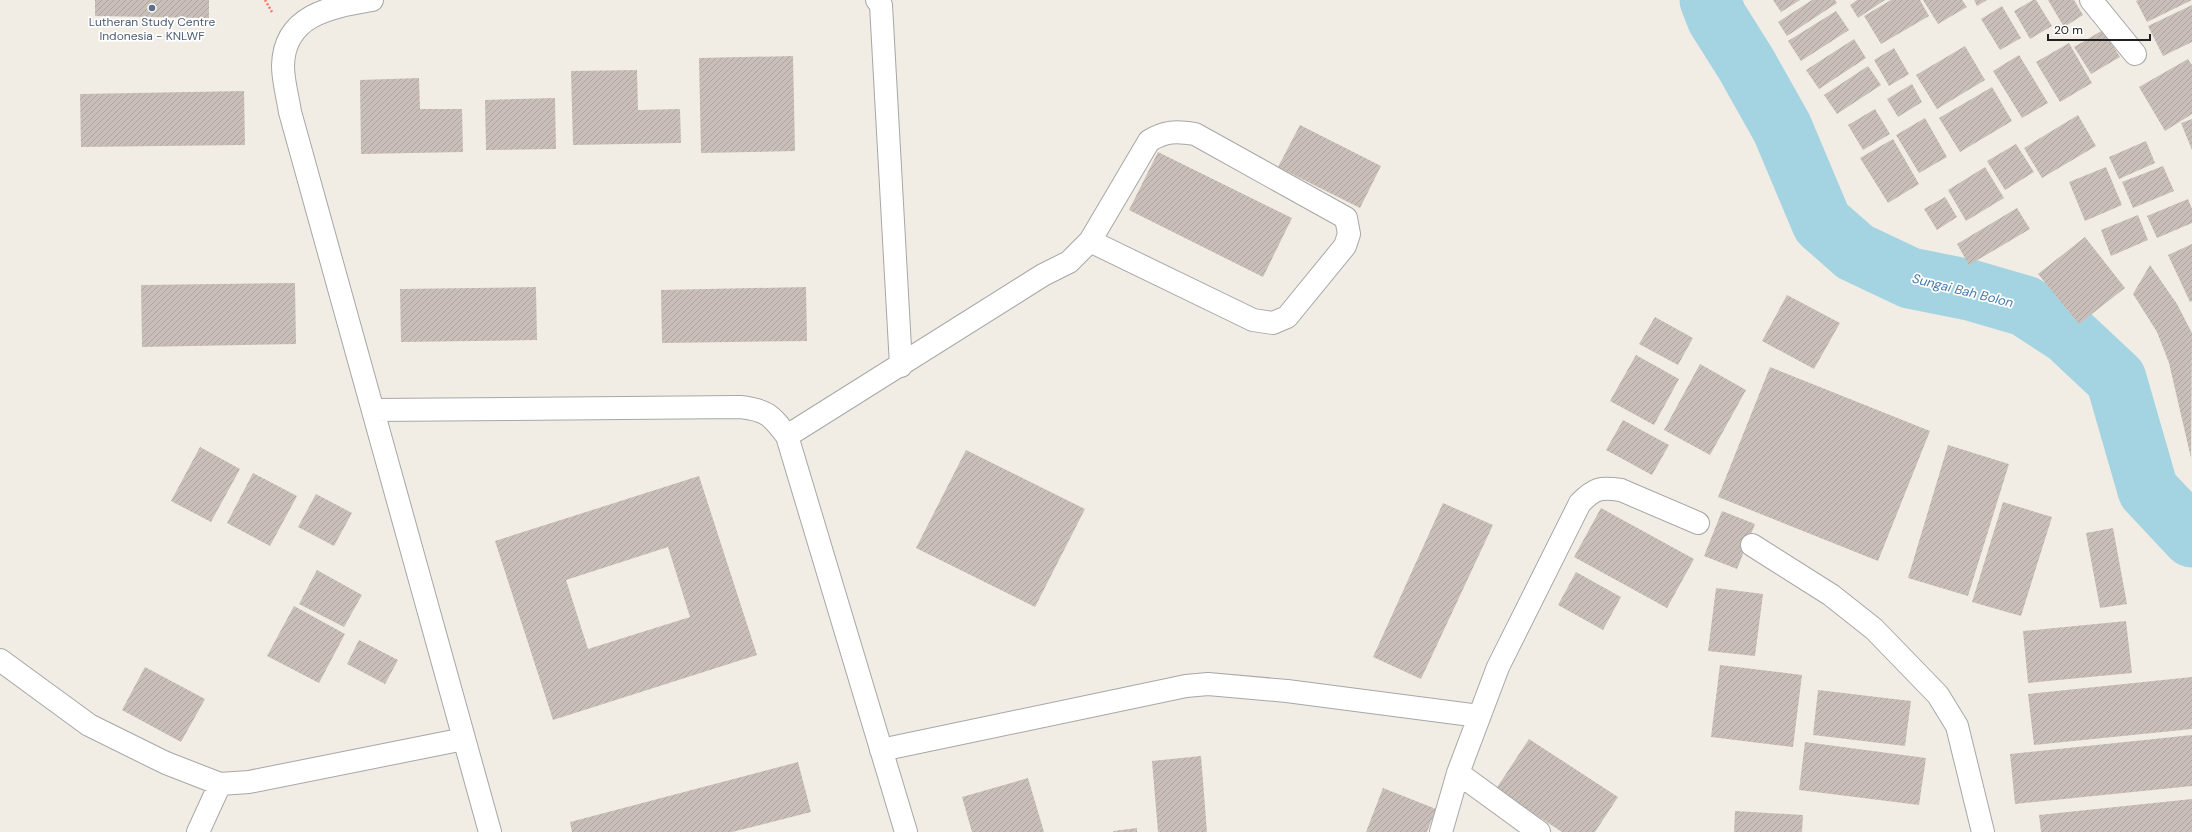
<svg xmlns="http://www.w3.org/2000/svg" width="2192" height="832" viewBox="0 0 2192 832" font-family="'DM Sans',sans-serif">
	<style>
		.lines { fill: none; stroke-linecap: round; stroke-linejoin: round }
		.river { stroke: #a4d4e1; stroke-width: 61 }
		.building { fill: url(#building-hatch); fill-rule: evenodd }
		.minor-casing { stroke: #a7a7a7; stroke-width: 24 }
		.path { stroke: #ff7468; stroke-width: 2.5; stroke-dasharray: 2 2; stroke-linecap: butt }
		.minor { stroke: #fff; stroke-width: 22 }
		.service-dot { fill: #5c6f8a; stroke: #fff; stroke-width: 1.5 }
		.labels { text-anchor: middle; stroke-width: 3.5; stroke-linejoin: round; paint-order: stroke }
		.service-label { font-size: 12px; fill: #4e5e75; stroke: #fff }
		.water-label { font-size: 13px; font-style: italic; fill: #437aad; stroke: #fff }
	</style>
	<defs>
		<pattern id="building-hatch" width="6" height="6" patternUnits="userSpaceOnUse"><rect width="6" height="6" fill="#c9bfb8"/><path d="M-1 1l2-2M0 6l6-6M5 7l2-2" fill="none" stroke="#aca49e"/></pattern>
	</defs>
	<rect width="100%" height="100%" fill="#f1ede5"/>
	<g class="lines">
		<path class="river" d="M1710,0L1717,18L1746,64L1782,128L1822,223L1855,252L1910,278L1970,290L2025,306L2068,334L2116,379L2148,490L2192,537"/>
	</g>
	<path class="building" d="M95,0H209V18L95,16Z
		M1773,0H1800L1781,12Z
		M1812,0H1835L1837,3L1787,36L1778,22Z
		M1857,0H1885L1858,18L1850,5Z
		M1891,0H1920L1929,16L1881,44L1864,16Z
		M1923,0H1962L1967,7L1938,24Z
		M1974,0H1987L1977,6Z
		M2033,0H2036L2052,26L2030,39L2014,11Z
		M2048,0H2074L2083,15L2064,27Z
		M2138,0H2192L2147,22L2136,1Z
		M2192,5V42L2163,56L2148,26Z
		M2002,6L2021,38L2000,50L1981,19Z
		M1836,11L1849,30L1801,61L1788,41Z
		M2103,30L2120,57L2091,74L2074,47Z
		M1854,39L1866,58L1819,89L1806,70Z
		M2069,43L2092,83L2060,102L2036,62Z
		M1965,46L1985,80L1937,109L1916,75Z
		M1894,48L1909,74L1889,86L1874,60Z
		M2019,55L2048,103L2022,118L1993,71Z
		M793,56L795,151L701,153L699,58Z
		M2188,59L2192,65V114L2165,131L2139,87Z
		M1868,66L1881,85L1837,114L1824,95Z
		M637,70L638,110L680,109L681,143L573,145L571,71Z
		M419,78L420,109H462L463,152L361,154L360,80Z
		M1912,84L1922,102L1898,117L1887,99Z
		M1992,87L2012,121L1960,152L1939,118Z
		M244,91L245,145L81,147L80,94Z
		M555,98L556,149L486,150L485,100Z
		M1875,109L1890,134L1863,150L1848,125Z
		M2078,115L2096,146L2042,178L2024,148Z
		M1925,118L1947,157L1919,173L1896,135Z
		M2192,119V150L2181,123Z
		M1300,125L1381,166L1360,208L1278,167Z
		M1893,139L1919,184L1888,203L1860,158Z
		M2146,141L2155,163L2119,179L2109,157Z
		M2016,144L2034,172L2005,190L1987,161Z
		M1158,152L1292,218L1263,277L1129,210Z
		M2163,166L2174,191L2133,208L2122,182Z
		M1985,167L2004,198L1966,221L1948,190Z
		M2106,167L2122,205L2085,221L2069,182Z
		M1945,197L1957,217L1937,230L1924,209Z
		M2188,199L2192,209V223L2157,238L2147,216Z
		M2017,208L2030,229L1969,265L1957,244Z
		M2138,215L2148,240L2111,256L2101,230Z
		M2085,237L2125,288L2079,324L2038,274Z
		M2192,244V301L2190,302L2168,255Z
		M2150,265L2177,304L2192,333L2191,458L2169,363L2157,332L2133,294Z
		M295,283L296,344L142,347L141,285Z
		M536,287L537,340L401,342L400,289Z
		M806,287L807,341L662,343L661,290Z
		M1787,295L1840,323L1814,369L1762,341Z
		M1655,317L1693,338L1678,365L1639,344Z
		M1636,355L1679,379L1654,425L1610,401Z
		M1700,364L1746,390L1710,455L1664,430Z
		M1770,367L1930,431L1878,561L1718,497Z
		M1623,420L1669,445L1652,475L1606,450Z
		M1948,445L2009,464L1968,596L1908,578Z
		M200,447L240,469L211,522L171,501Z
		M966,450L1085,509L1035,607L916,548Z
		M253,473L297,496L270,546L227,523Z
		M699,476L757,655L553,720L495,541ZM668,547L690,617L588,649L566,580Z
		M316,494L352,513L334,546L298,527Z
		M2003,502L2052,517L2021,616L1972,602Z
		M1443,503L1493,525L1421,679L1373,657Z
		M1601,508L1694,559L1667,608L1574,557Z
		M1722,511L1755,524L1737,569L1704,556Z
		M2113,528L2127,604L2100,608L2086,533Z
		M317,570L362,595L344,627L299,604Z
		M1576,572L1621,597L1603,630L1558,605Z
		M1716,588L1763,594L1755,656L1708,651Z
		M294,606L345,634L319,683L267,656Z
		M2126,621L2132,673L2028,683L2023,631Z
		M359,640L398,660L385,684L347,664Z
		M1720,665L1802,675L1793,747L1711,737Z
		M145,667L205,699L181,742L122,710Z
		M2192,677V729L2034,745L2028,694Z
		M1818,690L1911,701L1905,746L1813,735Z
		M2192,735V786L2015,804L2010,754Z
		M1529,739L1618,797L1595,832H1562L1496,789Z
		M1805,742L1926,758L1919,805L1799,790Z
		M1201,756L1207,832H1158L1152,761Z
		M798,762L811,812L732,832H572L570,822Z
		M1028,778L1044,832H972L962,797Z
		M1383,788L1436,809L1427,832H1366Z
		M2192,799V832H2041L2039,815Z
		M1735,811L1803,815L1802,832H1734Z
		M1137,828V832H1113V831Z"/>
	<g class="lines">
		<g class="minor-casing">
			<path id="minor" d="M372,0C332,7 284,14 283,66C283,81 288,98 290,112L490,832
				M877,0L881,5L901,366
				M2091,0L2135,54
				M373,410L740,407C767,410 771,415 787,436L906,832
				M787,436L1043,275L1069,262L1090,241L1149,141C1165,131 1176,131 1195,134L1346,218L1349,234L1345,246L1287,317L1273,323L1253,320L1090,241
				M1752,545L1831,595L1874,629L1938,695L1957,726L1983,832
				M0,660L89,725L166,763L220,784L249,782L464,739
				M881,750L1186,686L1208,684L1287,691L1479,716
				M1458,773L1539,832
				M198,832L220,784
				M1441,832L1458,773L1498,667L1580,503C1595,488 1600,487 1621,490L1698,523"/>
		</g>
		<path class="path" d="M265,0L272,12"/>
		<use href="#minor" class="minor"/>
	</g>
	<circle class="service-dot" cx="152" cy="8" r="4"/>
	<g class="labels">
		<g class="service-label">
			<text x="152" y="26">Lutheran Study Centre<tspan x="152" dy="14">Indonesia - KNLWF</tspan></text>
		</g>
		<g class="water-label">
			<text transform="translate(1963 290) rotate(14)" y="5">Sungai Bah Bolon</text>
		</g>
	</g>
	<path d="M2048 34v6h102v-6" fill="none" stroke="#202020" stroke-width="2"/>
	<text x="2054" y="34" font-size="12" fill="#202020" stroke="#ffffff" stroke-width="3" paint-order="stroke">20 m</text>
</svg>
